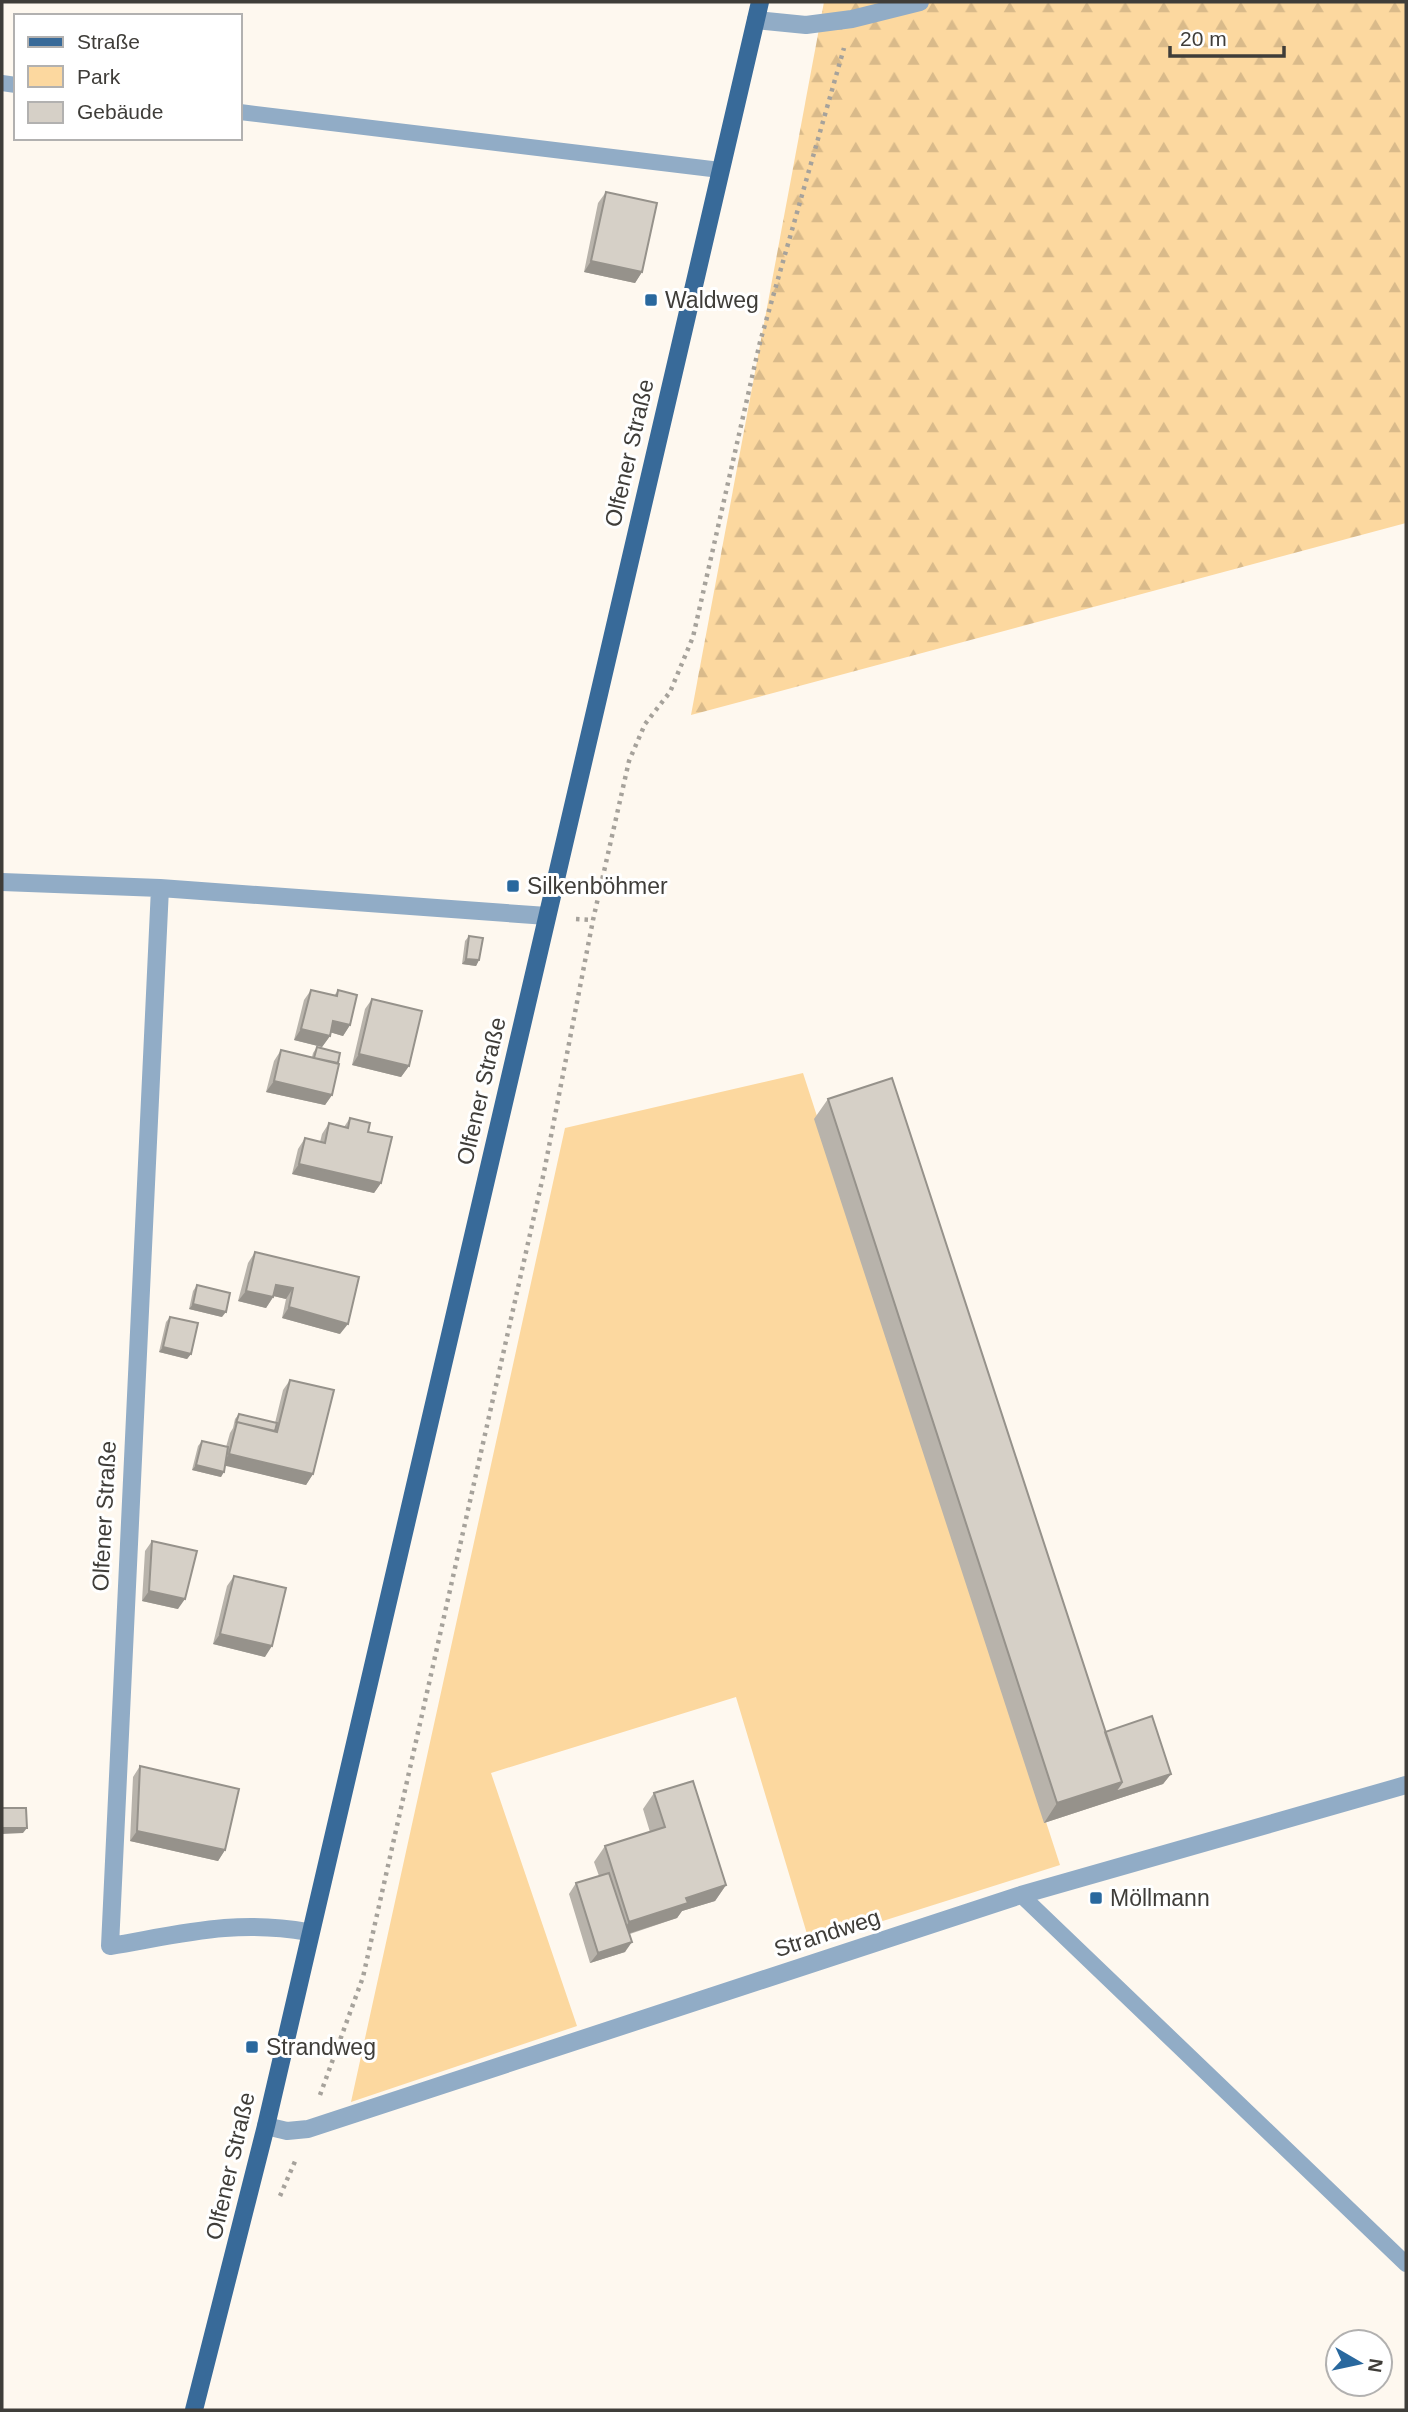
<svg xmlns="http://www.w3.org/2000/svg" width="1408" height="2412" viewBox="0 0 1408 2412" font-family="Arial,sans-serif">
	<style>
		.green { fill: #fcd89f }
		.forest { fill: url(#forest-firs) }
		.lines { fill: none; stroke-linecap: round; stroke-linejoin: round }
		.path { stroke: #a6a29b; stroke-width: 4.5; stroke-dasharray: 3.5 5; stroke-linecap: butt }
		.lane { stroke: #91acc6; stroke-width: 16 }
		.street { stroke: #91acc6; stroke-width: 18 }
		.primary { stroke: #386a99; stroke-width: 18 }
		.wall { fill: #b8b3ab }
		.shaded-wall { fill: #96928b }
		.building { fill: #d6d0c7; stroke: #96928b; stroke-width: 2 }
		.poi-dot { fill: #29689e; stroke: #fff; stroke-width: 2.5 }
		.labels { text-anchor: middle; stroke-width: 6; stroke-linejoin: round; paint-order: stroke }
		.poi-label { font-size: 23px; fill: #3f3d39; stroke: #fff; text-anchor: start }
		.street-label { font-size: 23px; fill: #3f3d39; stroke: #fff }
	</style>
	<defs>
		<pattern id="forest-firs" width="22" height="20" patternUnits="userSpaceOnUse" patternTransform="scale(1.75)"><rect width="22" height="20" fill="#fcd89f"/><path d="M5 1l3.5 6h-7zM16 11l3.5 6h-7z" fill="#d9ba8a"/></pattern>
	</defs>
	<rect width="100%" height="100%" fill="#fef8ef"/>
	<path class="green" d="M803,1073L1060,1865L810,1944L736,1697L491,1773L577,2026L351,2102L565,1128Z"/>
	<path class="forest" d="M824,2H1406V523L691,715Z"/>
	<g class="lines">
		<path class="path" d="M576,919L593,920
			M320,2095L363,1977L544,1172L593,920L629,761L645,724L670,692L693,637L760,342L844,48
			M280,2196L296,2159"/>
		<path class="lane" d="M2,83L16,85
			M240,112L720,170
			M1021,1895L1406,2264"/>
		<path class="street" d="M756,20L806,25L852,19L920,2
			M2,882L160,888L547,916
			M160,888L110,1946C182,1934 235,1919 308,1932
			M266,2126L287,2131L308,2129L1021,1895L1406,1785"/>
		<path class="primary" d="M194,2410L266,2126L760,2"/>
	</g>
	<path class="wall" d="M606,192L642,272L635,283L584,272L598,203Z
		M469,936L479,960L476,966L462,964L465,941Z
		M311,990L334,996L338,990L350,1025L343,1036L330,1032V1036L322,1047L294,1040L304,1000Z
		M372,999L409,1066L401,1077L352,1065L365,1009Z
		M317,1047L332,1095L325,1105L266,1092L274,1061L281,1050L312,1057L313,1053Z
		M828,1099L1105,1732L1171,1774L1163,1784L1044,1823L814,1119Z
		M350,1118L368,1132L381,1183L374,1193L292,1174L298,1149L305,1138L320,1142L322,1134L329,1123L344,1127Z
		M255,1252L340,1334L282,1318L286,1299L274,1296L266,1308L238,1301L248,1263Z
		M197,1285L222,1317L189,1309L193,1291Z
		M170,1317L191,1354L187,1359L159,1352L166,1322Z
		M290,1380L313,1474L306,1485L225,1465L221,1477L192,1470L198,1446L202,1441L226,1447L230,1433L233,1428L235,1419L239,1414L275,1423L283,1390Z
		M152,1541L178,1609L142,1601L145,1551Z
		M234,1576L265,1657L213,1644L227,1586Z
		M140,1766L225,1850L218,1861L130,1841L133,1777Z
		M654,1793L726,1885L715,1901L682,1911L677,1918L630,1934L625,1952L590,1963L569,1894L576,1883L599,1876L594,1862L605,1846L650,1832L643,1809Z"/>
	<path class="shaded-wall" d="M591,261L642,272L635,283L584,272Z
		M466,959L479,960L476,966L462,964Z
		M333,1021L350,1025L343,1036L326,1031Z
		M301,1029L330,1036L322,1047L294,1040Z
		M359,1054L409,1066L401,1077L352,1065Z
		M274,1081L332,1095L325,1105L266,1092Z
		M299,1164L381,1183L374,1193L292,1174Z
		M276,1285L293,1288L286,1299L269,1295Z
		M246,1291L273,1297L266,1308L238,1301Z
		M193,1304L226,1312L222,1317L189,1309Z
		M289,1307L348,1324L340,1334L282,1318Z
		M163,1347L191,1354L187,1359L159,1352Z
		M229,1454L313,1474L306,1485L222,1465Z
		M196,1465L224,1472L221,1477L192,1470Z
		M149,1591L185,1599L178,1609L142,1601Z
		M220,1634L272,1646L265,1657L213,1644Z
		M1171,1774L1163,1784L1044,1823L1057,1803L1122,1782Z
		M2,1828H27L23,1833L2,1834Z
		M137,1831L225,1850L218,1861L130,1841Z
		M726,1885L715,1901L682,1911L677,1918L618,1937L629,1922L686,1898Z
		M632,1942L625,1952L590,1963L598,1953Z"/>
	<path class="building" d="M606,192L657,203L642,272L591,261Z
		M469,936L483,938L479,960L466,959Z
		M311,990L337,996L338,990L357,995L350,1025L333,1021L330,1036L301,1029Z
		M372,999L422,1011L409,1066L359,1054Z
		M317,1047L340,1053L338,1063L314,1058Z
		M281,1050L339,1064L332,1095L274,1081Z
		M892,1078L1122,1782L1057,1803L828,1099Z
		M350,1118L370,1123L368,1132L392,1137L381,1183L299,1164L305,1138L325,1143L329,1123L348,1128Z
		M255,1252L359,1277L348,1324L289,1307L293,1288L276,1285L273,1297L246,1291Z
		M197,1285L230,1293L226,1312L193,1304Z
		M170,1317L198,1323L191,1354L163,1347Z
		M290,1380L334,1390L313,1474L229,1454L237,1422L277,1432Z
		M239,1414L277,1423L275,1431L237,1422L236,1423Z
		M202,1441L228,1447L224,1472L196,1465Z
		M152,1541L197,1551L185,1599L149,1591Z
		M234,1576L286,1588L272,1646L220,1634Z
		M1152,1716L1171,1774L1115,1792L1122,1782L1105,1732Z
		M140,1766L239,1789L225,1850L137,1831Z
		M693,1781L726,1885L686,1898L688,1903L629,1922L605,1846L665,1827L654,1793Z
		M2,1808H26L27,1828H2Z
		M609,1873L632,1942L598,1953L576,1883Z"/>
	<g class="poi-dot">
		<rect x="644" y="293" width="14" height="14" rx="3.5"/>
		<rect x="506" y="879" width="14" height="14" rx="3.5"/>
		<rect x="1089" y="1891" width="14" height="14" rx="3.5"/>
		<rect x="245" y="2040" width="14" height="14" rx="3.5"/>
	</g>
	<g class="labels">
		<g class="poi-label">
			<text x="665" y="308">Waldweg</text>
			<text x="527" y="894">Silkenböhmer</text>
			<text x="1110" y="1906">Möllmann</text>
			<text x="266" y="2055">Strandweg</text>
		</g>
		<g class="street-label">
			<text transform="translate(629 453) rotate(-77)" y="8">Olfener Straße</text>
			<text transform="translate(481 1091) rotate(-77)" y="8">Olfener Straße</text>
			<text transform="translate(104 1516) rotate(-87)" y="8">Olfener Straße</text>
			<text transform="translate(827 1933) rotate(-18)" y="8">Strandweg</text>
			<text transform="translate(230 2166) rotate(-77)" y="8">Olfener Straße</text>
		</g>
	</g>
	<rect width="1408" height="2412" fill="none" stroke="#3f3d39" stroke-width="7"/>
	<rect x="14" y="14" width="228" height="126" fill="#ffffff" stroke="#b2b1b0" stroke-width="2"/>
	<rect x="28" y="37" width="35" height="10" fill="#386a99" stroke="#b2b1b0" stroke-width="2"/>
	<text x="77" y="49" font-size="21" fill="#3f3d39">Straße</text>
	<rect x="28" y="66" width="35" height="21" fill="#fcd89f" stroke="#b2b1b0" stroke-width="2"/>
	<text x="77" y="84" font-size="21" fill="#3f3d39">Park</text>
	<rect x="28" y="102" width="35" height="21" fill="#d6d0c7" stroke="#b2b1b0" stroke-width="2"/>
	<text x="77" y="119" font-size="21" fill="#3f3d39">Gebäude</text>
	<g transform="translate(1359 2363) rotate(99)"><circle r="33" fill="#ffffff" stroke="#b2b1b0" stroke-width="2"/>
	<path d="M0-5L12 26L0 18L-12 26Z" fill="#29689e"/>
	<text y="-10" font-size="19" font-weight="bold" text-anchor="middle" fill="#3f3d39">N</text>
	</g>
	<path d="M1170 46v10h114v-10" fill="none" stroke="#3f3d39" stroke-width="3.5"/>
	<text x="1180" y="46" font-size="21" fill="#3f3d39" stroke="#ffffff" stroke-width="5" paint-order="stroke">20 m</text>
</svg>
